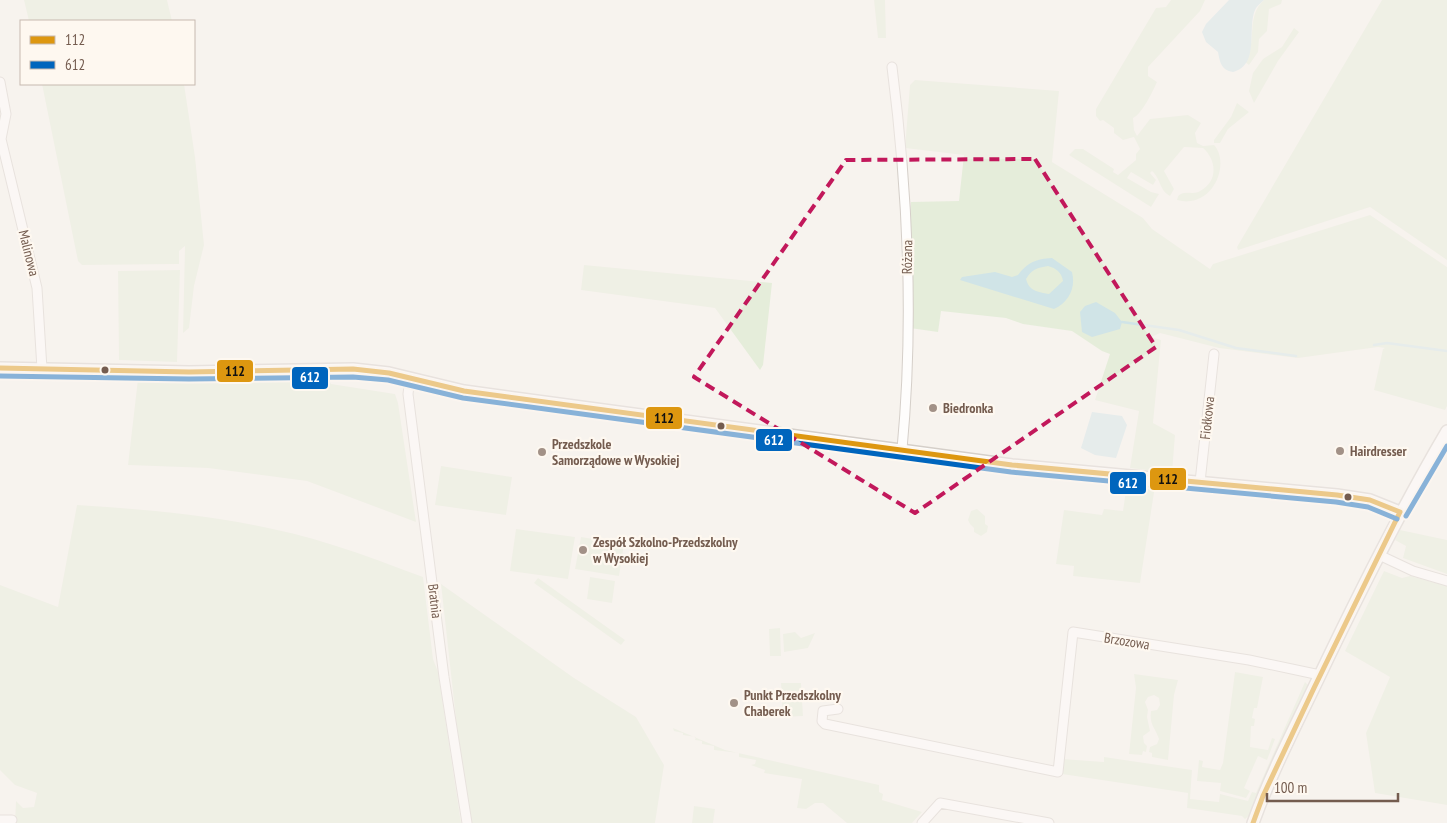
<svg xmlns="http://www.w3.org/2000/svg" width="1447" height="823" viewBox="0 0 1447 823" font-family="'PT Sans Narrow',sans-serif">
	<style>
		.green { fill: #e5edda }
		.water { fill: #d0e4e7; fill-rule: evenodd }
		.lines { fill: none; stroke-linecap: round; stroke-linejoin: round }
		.stream { stroke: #d0e4e7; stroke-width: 2.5 }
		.street-casing { stroke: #d5cfc9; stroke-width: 11 }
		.secondary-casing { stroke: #d5cfc9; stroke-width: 14 }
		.street { stroke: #fefdfc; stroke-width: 9 }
		.secondary { stroke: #fefdfc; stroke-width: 11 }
		.bus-1-casing { stroke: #fef8f0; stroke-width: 9 }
		.bus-2-casing { stroke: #fef8f0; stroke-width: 9 }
		.bus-1 { stroke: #dd9710; stroke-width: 5 }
		.bus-2 { stroke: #0065bd; stroke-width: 5 }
		.marked { fill: none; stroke: #c2185b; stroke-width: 4; stroke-dasharray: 10 6; stroke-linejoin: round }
		.bus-dot { fill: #745c4f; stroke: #fef8f0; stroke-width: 2 }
		.poi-dot { fill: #a29187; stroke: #fef8f0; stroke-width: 2 }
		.labels { text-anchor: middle; stroke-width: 4.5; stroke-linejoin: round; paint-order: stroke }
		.street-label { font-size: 14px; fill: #745c4f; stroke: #fef8f0 }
		.poi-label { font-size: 14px; font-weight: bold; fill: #745c4f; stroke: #fef8f0; text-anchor: start }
		.line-badge { stroke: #fef8f0; stroke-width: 2 }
		.badge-label { font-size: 14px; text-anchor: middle; font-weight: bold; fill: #fff }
		.pale-badge-label { font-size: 14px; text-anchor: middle; font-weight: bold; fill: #111 }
	</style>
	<rect width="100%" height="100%" fill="#f7f3ee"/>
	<path class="green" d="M24,0H167L172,21H29Z
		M874,0H885L886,38H878Z
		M1171,0H1205L1200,11L1148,67V76L1157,82C1153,91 1142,114 1133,118L1134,130L1137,136L1150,119L1188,115L1201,123L1195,133L1197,143L1203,146L1214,145C1231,163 1213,210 1177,200C1178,197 1178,195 1181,194C1187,191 1194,195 1200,191C1218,182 1217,160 1203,148L1184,147L1164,171L1174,189L1170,196C1159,190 1161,179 1152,171L1150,173L1156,180L1153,185L1131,172L1127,178L1151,192L1159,194L1151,207L1069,155L1075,149H1083L1114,169L1113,172L1118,175L1136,160V154L1140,149L1134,137L1123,140L1114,133V128L1103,120L1100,121L1096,116V109L1156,8L1166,7Z
		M1264,0H1282L1281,4L1269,9L1267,31L1259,39L1258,52L1249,65L1245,62C1258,42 1245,17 1264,0Z
		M1382,0H1447V260L1370,207L1238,250L1237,247Z
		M1294,28L1299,32L1278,61L1254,103L1249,91L1253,73L1263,59L1282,47Z
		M915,80L1059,91L1052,162L1143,218L1152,229L1210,269L1213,264L1370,215L1447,267V406L1445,410L1374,390L1383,349L1385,348L1378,347L1298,358L1219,348L1160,333L1151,337L1161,340L1153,423L1175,435L1172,473L1130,468L1139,411L1095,400L1110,354L1102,351L1072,331L1023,324L1006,318L941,311L938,332L910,328L911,202L959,201L964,155L905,148L910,85Z
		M42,84H184L195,157L204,245L194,286L189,328L183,333L185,246L179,251V264L82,265L78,261Z
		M1237,103L1249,112L1228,129L1220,143H1214V140L1231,117Z
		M584,265L772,283L763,365L760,370L715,308L581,290Z
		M180,270L177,362L119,360L118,271Z
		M326,376L331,384L395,394L398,403L416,522L307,481L208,468L128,465L138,379L148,382V380L192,383L209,379Z
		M441,466L512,477L506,515L435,505Z
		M1127,483L1155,486L1140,583L1073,576L1074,566L1056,564L1064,510L1102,515L1104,509L1123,511Z
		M77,505C163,510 251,519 333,545C363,554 393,566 423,577L433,659L438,672L461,823H15L16,801L23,808L34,807L37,793L15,785L0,770V585L58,607Z
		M977,509L985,516V524L988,526L987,532L981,536L974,532V528L970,524L968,520L971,511Z
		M516,529L575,537L568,579L510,571Z
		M1400,530L1447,540V574L1403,558L1406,546L1395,540Z
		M581,537L624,544L619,576L575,569Z
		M1384,571L1402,578L1410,576L1447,586V805L1375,793L1366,733L1390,677L1345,651Z
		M590,577L615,581L612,603L587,599Z
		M538,578L625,640L621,645L534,583Z
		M441,584L574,678L636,717L664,765L655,823H471L457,728Z
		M780,628L781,656H770L769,629Z
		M795,632L801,638L815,633L808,648L784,652L783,634Z
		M1235,672L1263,677L1257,708H1254L1252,718L1255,719L1254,726H1251L1250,747L1268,750L1272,738L1275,739L1267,760L1258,756L1244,788L1250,791L1246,798L1220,791L1221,783L1197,781L1199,760L1203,761L1202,767L1220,770L1223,763Z
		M1134,674L1178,680L1174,695L1168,760L1152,757V753L1149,752L1150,747L1157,744L1159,739C1155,728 1149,724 1151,711L1157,710L1160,705L1159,698L1154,695L1148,697L1145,702L1148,710L1147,717L1150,731L1143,736L1144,743L1147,746L1146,752L1143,751L1142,755L1129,754L1136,688Z
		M1305,682L1308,685L1250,815L1245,819L1242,816L1187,808L1188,793L1062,774V759L1104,762V757L1192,770L1190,799L1219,802L1220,794L1248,801L1252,792L1256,793Z
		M781,683H801L803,716L783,717Z
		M673,728L725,750L879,785V792L883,794L882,800L922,812L912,823H847L823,803H815L806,809L797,808L802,779L764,773L765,770L751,765L755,764L756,760L739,757V753L714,750V746L702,744V741L695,740L696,737L683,735V733L674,731Z
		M694,806L715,809L713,823H692Z"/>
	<path class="water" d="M1229,0H1264C1261,3 1258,5 1256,8C1246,26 1261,65 1233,72C1221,70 1220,62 1218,52L1206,42L1202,32L1206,24Z
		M1052,258L1072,272C1076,288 1069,302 1054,309L960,280L962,277L995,272L1012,277L1018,275C1028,262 1036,259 1052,258ZM1048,266C1056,268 1062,273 1063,281L1049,294C1038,292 1029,291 1026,279C1032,269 1037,268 1048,266Z
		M1096,302L1115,313L1122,322L1120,329L1092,337L1082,332L1080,312L1085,306Z
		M1092,412L1122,416L1127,425L1116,458L1095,455L1081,448Z"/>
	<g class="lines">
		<path class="stream" d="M1122,322L1179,330L1236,348L1296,356
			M1374,345L1387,343L1447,351"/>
		<g class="street-casing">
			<path id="street" d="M892,67C908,193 914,322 902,449
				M0,82L6,114L1,139L37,288L42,369
				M410,378L408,394L444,677L467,823
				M1200,482L1214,354
				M1379,555L1413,571L1447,581
				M838,709L823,711L822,721L825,724L1058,772L1073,632L1249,660L1320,675
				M0,820H12
				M922,823L940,803L1049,823"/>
		</g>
		<g class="secondary-casing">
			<path id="secondary" d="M0,368L189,372L353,369L389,373L464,391L1012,465L1337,495L1370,500L1400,512
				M1253,823C1271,773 1296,725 1319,677C1359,593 1400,511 1447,431"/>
		</g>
		<use href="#street" class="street"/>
		<use href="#secondary" class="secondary"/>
		<g class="bus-1-casing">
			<path id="bus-1" d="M0,368L189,372L353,369L389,373L464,391L1012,465L1337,495L1370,500L1400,512
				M1253,823L1263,796L1314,688L1400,512"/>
		</g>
		<g class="bus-2-casing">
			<path id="bus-2" d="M0,376L189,379L353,377L388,380L463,398L1011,472L1336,502L1368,507L1397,519
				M1406,516L1447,446"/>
		</g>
		<use href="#bus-1" class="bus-1"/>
		<use href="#bus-2" class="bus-2"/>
	</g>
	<path d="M0 0H1447V823H0ZM1035,159L1156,347L915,513L694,377L846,160Z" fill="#f7f3ee" fill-opacity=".55" fill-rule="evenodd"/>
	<path class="marked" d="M1035,159L1156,347L915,513L694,377L846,160Z"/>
	<g class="bus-dot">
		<circle cx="105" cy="370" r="4.5"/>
		<circle cx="721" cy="426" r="4.5"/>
		<circle cx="1348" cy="497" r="4.5"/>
	</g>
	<g class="poi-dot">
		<circle cx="933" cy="408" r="5"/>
		<circle cx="1340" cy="451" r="5"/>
		<circle cx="542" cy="452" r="5"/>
		<circle cx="583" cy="550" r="5"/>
		<circle cx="734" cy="703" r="5"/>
	</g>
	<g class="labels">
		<g class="street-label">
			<text transform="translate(29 253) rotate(76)" y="5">Malinowa</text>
			<text transform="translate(907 257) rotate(-89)" y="5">Różana</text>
			<text transform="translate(1207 418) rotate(-84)" y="5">Fiołkowa</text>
			<text transform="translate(435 601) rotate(83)" y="5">Bratnia</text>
			<text transform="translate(1127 641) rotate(9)" y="5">Brzozowa</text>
		</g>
		<g class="poi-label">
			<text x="943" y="413">Biedronka</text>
			<text x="552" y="449">Przedszkole<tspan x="552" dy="16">Samorządowe w Wysokiej</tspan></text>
			<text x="1350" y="456">Hairdresser</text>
			<text x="593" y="547">Zespół Szkolno-Przedszkolny<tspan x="593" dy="16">w Wysokiej</tspan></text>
			<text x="744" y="700">Punkt Przedszkolny<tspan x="744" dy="16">Chaberek</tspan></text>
		</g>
	</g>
	<g class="line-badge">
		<rect x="216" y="359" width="38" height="24" rx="5" fill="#dd9710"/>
		<rect x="291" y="366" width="38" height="24" rx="5" fill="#0065bd"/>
		<rect x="645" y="406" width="38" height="24" rx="5" fill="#dd9710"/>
		<rect x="755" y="428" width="38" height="24" rx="5" fill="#0065bd"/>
		<rect x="1149" y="467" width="38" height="24" rx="5" fill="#dd9710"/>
		<rect x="1109" y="471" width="38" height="24" rx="5" fill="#0065bd"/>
	</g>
	<g class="badge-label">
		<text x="310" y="382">612</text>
		<text x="774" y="445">612</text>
		<text x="1128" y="488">612</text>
	</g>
	<g class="pale-badge-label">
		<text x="235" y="376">112</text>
		<text x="664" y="423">112</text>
		<text x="1168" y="484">112</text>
	</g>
	<rect x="20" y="20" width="175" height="65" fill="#fef8f0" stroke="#c7bab0"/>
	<rect x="30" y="36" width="25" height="8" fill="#dd9710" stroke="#c7bab0"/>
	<text x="65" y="45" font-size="15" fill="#745c4f">112</text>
	<rect x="30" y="61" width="25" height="8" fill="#0065bd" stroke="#c7bab0"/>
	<text x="65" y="70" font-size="15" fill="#745c4f">612</text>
	<path d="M1267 793v8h131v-8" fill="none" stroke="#745c4f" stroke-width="2.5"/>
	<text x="1274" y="793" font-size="15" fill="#745c4f" stroke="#fef8f0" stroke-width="4" paint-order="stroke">100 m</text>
</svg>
